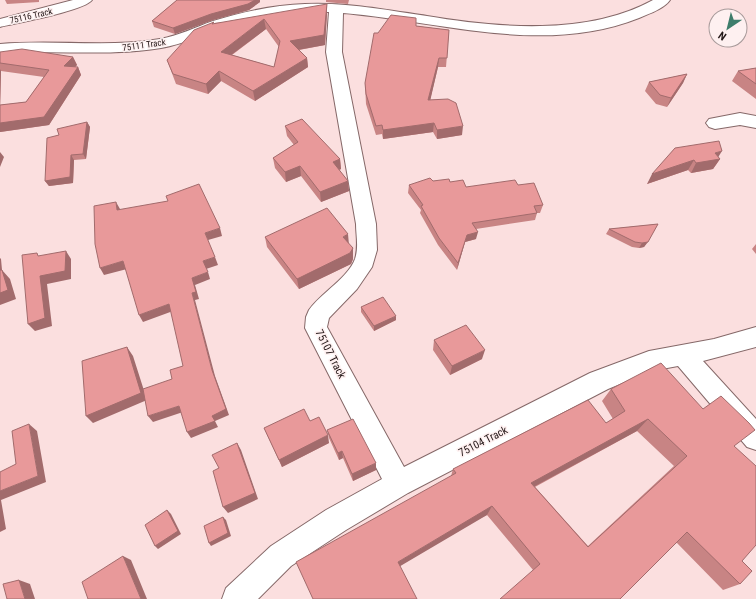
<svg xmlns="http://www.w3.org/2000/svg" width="756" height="599" viewBox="0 0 756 599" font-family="'Roboto Condensed',sans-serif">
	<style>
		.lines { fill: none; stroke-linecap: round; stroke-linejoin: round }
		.minor-casing { stroke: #856868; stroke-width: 2 }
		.minor { fill: #fff; fill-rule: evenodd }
		.wall { fill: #c88484; fill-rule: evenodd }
		.shaded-wall { fill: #a26b6c }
		.building { fill: #e8999a; stroke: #a26b6c; fill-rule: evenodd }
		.labels { text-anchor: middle; stroke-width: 3; stroke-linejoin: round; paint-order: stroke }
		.far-street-label { font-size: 9px; fill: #241818; stroke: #fef0f0 }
		.street-label { font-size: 11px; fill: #241818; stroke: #fef0f0 }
	</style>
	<rect width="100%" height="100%" fill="#fbdfdf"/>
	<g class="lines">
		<g class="minor-casing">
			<path id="minor" d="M73,0H92C84,11 16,23 0,27V19Z
				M653,0H670C664,9 648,14 639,18C543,56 440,21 343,13L342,52L376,224L377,250L372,267L357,289L329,318L327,327L404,467L590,373L649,351L714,339L756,327V347L703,361L756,419V450L747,447L678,366L651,371L608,389L408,493L346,530L291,566L258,599H222L226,588L271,546L326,510L382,479L305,328L306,317L309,310C321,293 348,278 355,259C359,247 356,235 356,224L326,52L329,12C294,11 257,16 224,28C203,35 183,44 161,48C108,57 53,49 0,54V44C53,39 107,48 160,39C178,36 196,27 213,21C242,12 275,5 305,4C346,2 387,10 427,16C498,28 588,36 653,0Z
				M740,113L756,116V128L740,125L715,129L709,127L706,123L709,119Z"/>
		</g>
		<use href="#minor" class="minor"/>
	</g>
	<path class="wall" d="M5,0H39V2L7,4Z
		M177,0H260V2L249,10L213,20L175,34L154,27L152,21Z
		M326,0H349L348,4L326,2Z
		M327,13L325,45L299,50L307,58L308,67L255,101L221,81L208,94L176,84L167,60L214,23ZM266,29L279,47L274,67L232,55Z
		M416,26L449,30L446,67H438L430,100L462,135L437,139L433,132L383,139L382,134L376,135L366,104L365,83L378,33Z
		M0,52L73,57L77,65L75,67H78L81,75L49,125L0,132ZM1,71L44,77L26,102L0,105Z
		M756,68V99L732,81L738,71Z
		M687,74L683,83L667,107L656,104L645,91L649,82Z
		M87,122L90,127L86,159L74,160L73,183L49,186L45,181L59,135Z
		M285,126L340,159L341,169L339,170L348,181L349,191L321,202L301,176L286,182L275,168L273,158L294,145L287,136Z
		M675,148L718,157L720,159L713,169L691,173L688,170L647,184Z
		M433,181L450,182L466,187L518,185L543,205L540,213H537L535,220L476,229V239L465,242L457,270L438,245L420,213L421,210L408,193L409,185Z
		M658,224L644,247L639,248L632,247L606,234L609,229Z
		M265,237L348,243L353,259L351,264L299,289L267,247Z
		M756,244V254L752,249Z
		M361,307L396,320L374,331L361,312Z
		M434,340L482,359L450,375L433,350Z
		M611,389L734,446L742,561L740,584L723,590L677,543L533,570L487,515L313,599L451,476L453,469L606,423L613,419L602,401ZM637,431L674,466L588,546L535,487Z
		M310,421L329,443L282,467L264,428Z
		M327,430L376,470L353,481L343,458L339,460L329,438Z"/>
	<path class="shaded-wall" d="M255,0H260V2L249,10L213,20L175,34L173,28L211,14Z
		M327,4V13L325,45L292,51L290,41Z
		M264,19L266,29L223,61L221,52Z
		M73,57L77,65L68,74L64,66Z
		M307,58L308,67L255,101L253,91Z
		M439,58L438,67L428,110V100Z
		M78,67L81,75L49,125L0,132V123Z
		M0,69L1,71L0,114Z
		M219,71L221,81L208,94L206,84Z
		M687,74L683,83L667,107L671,98Z
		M87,122L90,127L86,159L83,154Z
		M434,123L433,132L383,139V130Z
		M463,126L462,135L437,139V130Z
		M722,151L717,159H720L713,169L691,173L696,163L715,153Z
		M0,152L4,157L0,167Z
		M71,155L74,160L73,183L49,186L45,181Z
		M340,159L341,169L334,172L333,162Z
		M694,160L688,170L647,184L652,174Z
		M300,166L301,176L286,182L285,172Z
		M348,181L349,191L321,202L320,192Z
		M116,202L120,209L121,218L117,210Z
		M220,228L222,236L208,240L205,233Z
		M478,232L476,239L465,242L457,270L458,263L467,235Z
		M348,234L349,245L343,237Z
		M648,242L644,247L639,248L642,243Z
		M353,248V259L351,264L299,289L297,279Z
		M66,251L71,259V279L47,284L52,326L35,331L28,324L40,276Z
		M215,257L218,265L206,269L203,261Z
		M0,258L1,259L2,270L10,279L16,299L0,305Z
		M123,261L127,269L104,275L100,268Z
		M208,272L210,279L195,285L199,299L195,300L215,376L229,415L215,421L218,427L191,438L187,432L212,416V370L192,293V278Z
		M169,304L173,311L143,322L139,315Z
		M396,316V320L374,331V326Z
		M127,347L133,356L147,400L93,423L86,416Z
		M485,350L482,359L450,375L452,366Z
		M179,406L183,412L153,422L148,416Z
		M648,419L637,431L524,492L531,483Z
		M29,424L37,431L46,482L1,500L6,529L0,532V491L38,476Z
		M328,435L329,443L282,467L279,460Z
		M237,443L241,450L258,499L228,513L223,507Z
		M342,451L343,458L339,460L338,453Z
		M376,463V470L353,481L352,474Z
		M492,506L487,515L397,568L398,562Z
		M167,510L171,514L181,534L158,549L155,546Z
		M223,517L226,520L231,536L211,546L209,543Z
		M123,556L131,560L147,599H141Z
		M19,580L30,584L35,599H25Z"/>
	<path class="building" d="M177,0H255L248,4L211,14L173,28L152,21Z
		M327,4L324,35L290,41L307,58L253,91L219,71L206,84L173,74L167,60L194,30L214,22L212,24ZM264,19L280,41L274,67L221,52Z
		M391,15L416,18V26L449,30L447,58H439L428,100L448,99L456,103L463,126L437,130L434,123L383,130L382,125L376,126L366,94L365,83L374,33H378Z
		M22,49L73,57L64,66L78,67L44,117L0,123V105L26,102L49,70L0,63V52Z
		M756,68V84L738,71Z
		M687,74L671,98L660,95L649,82Z
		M302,119L340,159L333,162L348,181L320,192L300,166L285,172L273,158L298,142L285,126Z
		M87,122L83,154L71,155L70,177L45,181L47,138L59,135L57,129Z
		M719,141L722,151L715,153L720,159L696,163L694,160L652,174L675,148Z
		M430,178L433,181L449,179L450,182L463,180L466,187L515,180L518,185L534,183L543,205L534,206L537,213L472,223L478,232L467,235L458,263L439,238L421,206L423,205L409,185Z
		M199,184L220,228L205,233L215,257L203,261L208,272L192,278L196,292L192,293L212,370L226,409L212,416L215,421L187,432L179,406L148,416L143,389L172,379L170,370L183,366L169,304L139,315L123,261L100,268L95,244L94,206L116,202L117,210L168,201L166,196Z
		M327,208L348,234L343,237L353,248L350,253L297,279L265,237Z
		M658,224L648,242L642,243L635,242L609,229Z
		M66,251L65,271L40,276L45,318L28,324L22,255L37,253L38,256Z
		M0,270H2L8,290L0,293Z
		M383,297L396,316L374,326L361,307Z
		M466,325L485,350L452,366L434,340Z
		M127,347L141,393L86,416L82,361Z
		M661,363L703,409L721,396L749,423L755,430L734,446L756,466V545L742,561L752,571L740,584L687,532L620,599H500L540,564L492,506L398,562L417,599H313L296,562L456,473L453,469L588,400L606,423L625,411L611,389ZM648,419L687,456L588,547L531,483Z
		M304,409L310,421L319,417L328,435L279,460L264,428Z
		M353,419L376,463L352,474L342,451L338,453L327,430Z
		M29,424L38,476L0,491V472L16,464L12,431Z
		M237,443L255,493L223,507L213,471L219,468L212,455Z
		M167,510L178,531L155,546L145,525Z
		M223,517L228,533L209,543L204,526Z
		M123,556L141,599H88L82,582Z
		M19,580L25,599H7L3,584Z"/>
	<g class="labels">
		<g class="far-street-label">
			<text transform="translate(31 16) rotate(-13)" y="3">75116 Track</text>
			<text transform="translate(144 45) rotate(-8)" y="3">75111 Track</text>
		</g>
		<g class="street-label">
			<text transform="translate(331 354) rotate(63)" y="4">75107 Track</text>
			<text transform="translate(483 441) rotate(-27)" y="4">75104 Track</text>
		</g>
	</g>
	<g transform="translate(728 28) rotate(215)"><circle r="19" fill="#fef0f0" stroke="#a79a9a"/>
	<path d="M0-3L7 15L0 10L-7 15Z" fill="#3e7d6b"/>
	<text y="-6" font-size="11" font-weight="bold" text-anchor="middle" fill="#241818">N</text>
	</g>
</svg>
